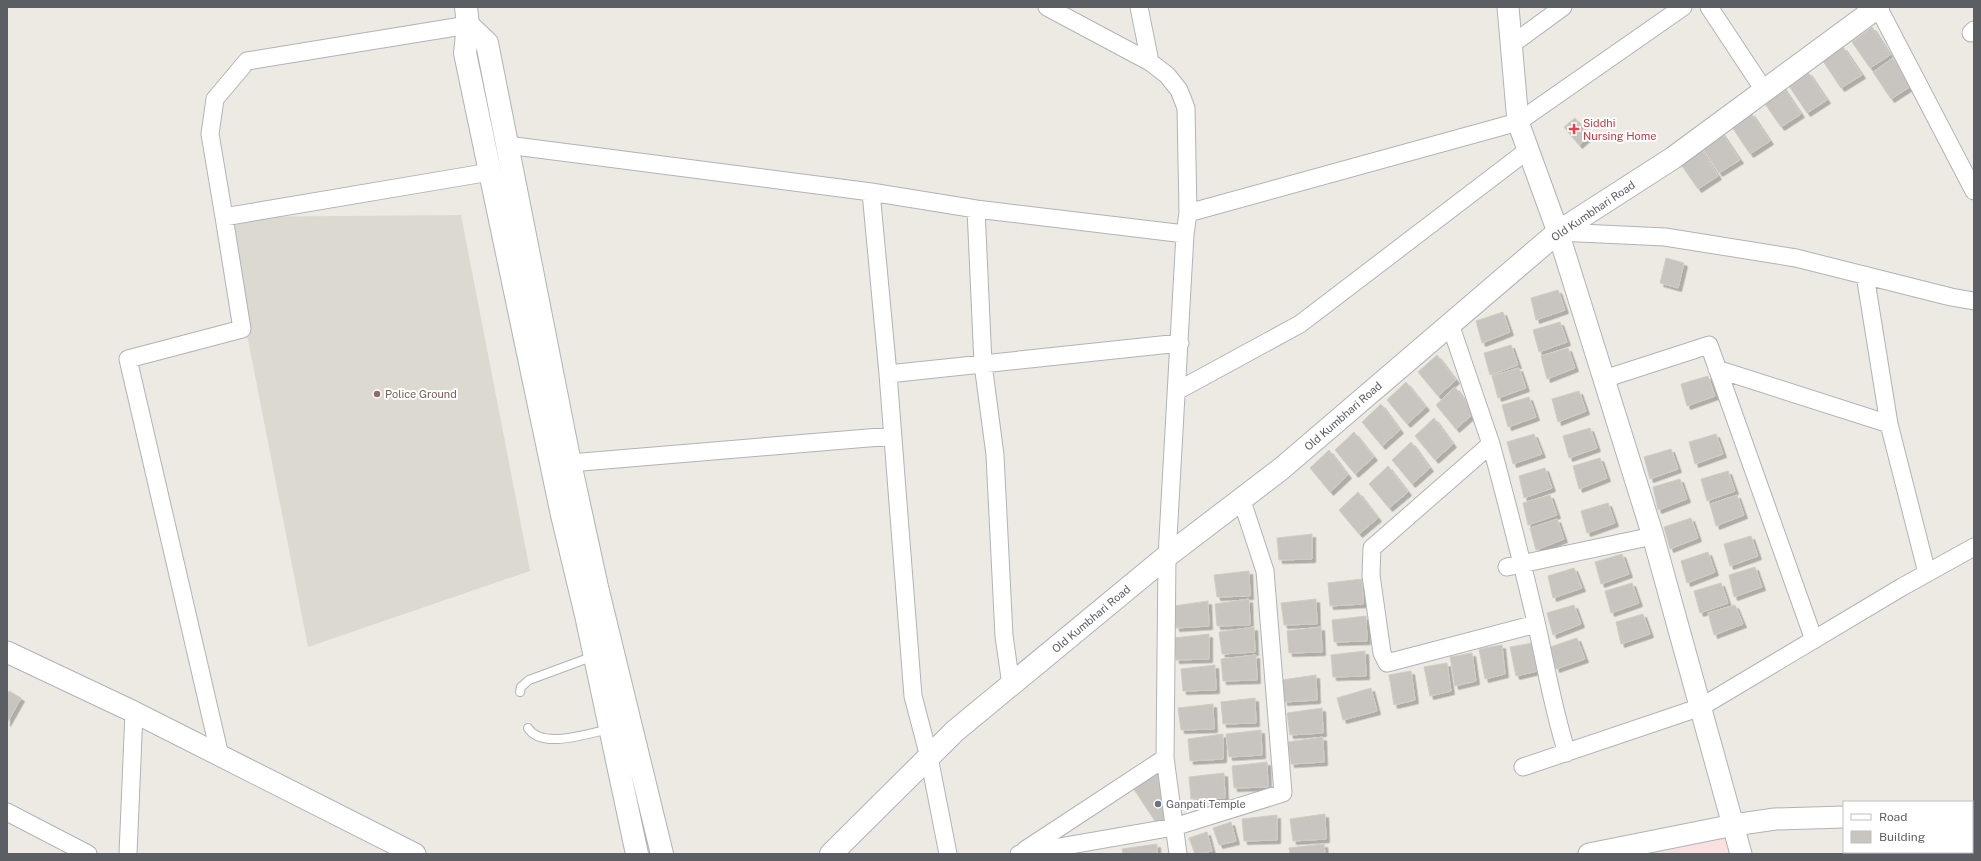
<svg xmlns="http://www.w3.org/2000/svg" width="1981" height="861" viewBox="0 0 1981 861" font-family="'Public Sans',sans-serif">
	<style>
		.education { fill: #dcd9d1 }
		.medical { fill: #f9e1df }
		.building { fill: #c8c5c0; stroke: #d1ccc2; filter: url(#shadow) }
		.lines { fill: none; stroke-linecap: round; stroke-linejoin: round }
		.service-casing { stroke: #b0b3b7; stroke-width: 10 }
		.minor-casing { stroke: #b0b3b7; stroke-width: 19 }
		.tertiary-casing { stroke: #b0b3b7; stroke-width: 23 }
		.secondary-casing { stroke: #afb2b7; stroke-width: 24 }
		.service { stroke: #fff; stroke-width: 8 }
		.minor { stroke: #fff; stroke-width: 17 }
		.tertiary { stroke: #fff; stroke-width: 21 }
		.secondary { stroke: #fff; stroke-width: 22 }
		.health-dot { fill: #e0444e; stroke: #fff; stroke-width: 1.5 }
		.education-dot { fill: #8d6e63; stroke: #fff; stroke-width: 1.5 }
		.worship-dot { fill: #6b7280; stroke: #fff; stroke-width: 1.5 }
		.labels { text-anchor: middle; stroke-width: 4; stroke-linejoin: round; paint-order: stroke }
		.health-label { font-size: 11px; fill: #be3a42; stroke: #fff; text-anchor: start }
		.street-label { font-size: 11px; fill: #5b5e62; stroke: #fff }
		.education-label { font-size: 11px; fill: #785e54; stroke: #fff; text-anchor: start }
		.worship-label { font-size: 11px; fill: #5b616d; stroke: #fff; text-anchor: start }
	</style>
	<defs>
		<filter id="shadow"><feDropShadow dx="3.5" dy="3.5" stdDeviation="0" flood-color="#0004"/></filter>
	</defs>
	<rect width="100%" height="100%" fill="#eceae3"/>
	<path class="education" d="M461,215L530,571L308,647L224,217Z"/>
	<path class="medical" d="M1734,825L1741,854H1589Z"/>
	<path class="building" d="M1872,27L1890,55L1870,68L1852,42Z
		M1843,47L1862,75L1841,88L1823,61Z
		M1893,58L1911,86L1891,99L1873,72Z
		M1808,72L1827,100L1807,113L1789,86Z
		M1782,86L1801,114L1781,127L1763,101Z
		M1751,113L1770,141L1750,154L1732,127Z
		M1575,118L1589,136L1579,145L1564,127Z
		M1721,132L1740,160L1719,173L1701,146Z
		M1700,148L1718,176L1698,189L1680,163Z
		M1666,258L1684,263L1678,288L1660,283Z
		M1558,290L1565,310L1536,320L1531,298Z
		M1503,312L1510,332L1482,343L1476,321Z
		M1560,322L1567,342L1539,352L1533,330Z
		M1511,345L1518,365L1490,375L1484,353Z
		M1568,348L1575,368L1547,379L1541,356Z
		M1437,355L1456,380L1438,396L1418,372Z
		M1519,368L1526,388L1498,398L1492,376Z
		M1708,376L1715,396L1687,406L1681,384Z
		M1406,382L1426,407L1407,424L1387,400Z
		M1455,387L1474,413L1456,429L1436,405Z
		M1579,391L1586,411L1558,422L1552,399Z
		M1529,397L1536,417L1508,427L1502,405Z
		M1381,404L1400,430L1382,446L1362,422Z
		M1434,418L1453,444L1435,460L1415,436Z
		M1590,428L1597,448L1569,458L1563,436Z
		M1354,432L1374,457L1355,474L1335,450Z
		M1534,434L1542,454L1513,464L1507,442Z
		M1716,434L1723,454L1695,464L1689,442Z
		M1411,442L1430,468L1412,484L1392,460Z
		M1671,449L1678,469L1650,479L1644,457Z
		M1329,450L1348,475L1330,492L1310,468Z
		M1600,458L1607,478L1579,489L1573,466Z
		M1388,466L1408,492L1389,508L1369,484Z
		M1545,468L1552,488L1524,498L1519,476Z
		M1728,471L1735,491L1707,501L1701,479Z
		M1680,479L1687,499L1658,510L1653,487Z
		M1358,492L1378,518L1359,534L1339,510Z
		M1550,495L1557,515L1528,525L1523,503Z
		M1737,495L1744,515L1716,526L1710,504Z
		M1608,503L1615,523L1587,533L1581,511Z
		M1691,518L1698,538L1670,549L1664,527Z
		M1557,519L1564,539L1536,550L1530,528Z
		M1312,534V559L1279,560L1277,538Z
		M1751,536L1758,556L1730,566L1724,544Z
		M1708,552L1715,572L1687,583L1681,561Z
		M1622,554L1629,574L1601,584L1595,562Z
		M1755,567L1762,587L1734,597L1729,575Z
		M1574,568L1582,588L1553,598L1548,576Z
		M1249,571L1250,596L1217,597L1214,575Z
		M1362,579L1363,604L1330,606L1328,583Z
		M1632,583L1639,603L1611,613L1605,591Z
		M1721,583L1728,603L1700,613L1694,591Z
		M1249,599L1250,625L1217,626L1215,604Z
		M1316,599L1317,624L1284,625L1281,603Z
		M1208,601L1209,626L1176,628L1174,606Z
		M1574,605L1581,624L1553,635L1547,613Z
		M1735,605L1743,624L1714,635L1708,613Z
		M1643,614L1650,634L1621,644L1616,622Z
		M1366,616L1367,641L1334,642L1332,620Z
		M1254,627L1255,652L1222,654L1219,632Z
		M1321,627L1322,652L1289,653L1287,631Z
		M1209,634V659L1176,660L1174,638Z
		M1577,638L1585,659L1556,669L1550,647Z
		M1533,643L1537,671L1516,676L1510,647Z
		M1502,645L1505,674L1485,679L1479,649Z
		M1365,651L1366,676L1333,677L1331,655Z
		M1472,653L1476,681L1455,686L1450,657Z
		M1256,655L1257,680L1223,681L1221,659Z
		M1447,663L1451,691L1430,696L1424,667Z
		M1215,665L1216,690L1183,691L1181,669Z
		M1411,671L1415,700L1394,705L1389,675Z
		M1316,675L1317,700L1284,702L1282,680Z
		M1371,688L1377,711L1343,720L1337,698Z
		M9,691L21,698L7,723V695Z
		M1255,698L1256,723L1223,724L1221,702Z
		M1213,704L1214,729L1181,730L1178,708Z
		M1322,708L1323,733L1290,735L1287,713Z
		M1261,730L1262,755L1229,757L1226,734Z
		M1223,734V759L1190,761L1188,739Z
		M1323,737L1324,762L1291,764L1288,742Z
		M1165,758L1174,827L1161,830L1129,782Z
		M1267,762L1268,787L1234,788L1232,766Z
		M1224,773L1225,798L1191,799L1189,777Z
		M1325,814L1326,839L1293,841L1290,819Z
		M1277,815V840L1244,841L1242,819Z
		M1231,822L1236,841L1219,845L1213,828Z
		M1207,832L1212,851L1195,854L1189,838Z
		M1157,844V854H1123L1122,849Z
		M1324,844L1325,854H1290L1289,848Z"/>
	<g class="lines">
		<g class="service-casing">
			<path id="service" d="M520,692L521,687L529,680L594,656
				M528,728C542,750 588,733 610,729"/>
		</g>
		<g class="minor-casing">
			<path id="minor" d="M1047,7L1150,62L1167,75L1179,90L1186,108L1188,213
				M1139,7L1150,62
				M1709,7L1764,90
				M1878,7L1974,191
				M1971,33L1974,30
				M1511,45L1563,7
				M507,145L871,192
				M976,209L983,364L995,455L1004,636L1011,685
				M224,217L210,134L215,99L247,61L468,25
				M1558,232L1665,237L1796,258L1951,297L1974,301
				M1865,275L1889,424L1927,573
				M1450,324L1491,444
				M1717,369L1889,424
				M888,374L871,192L976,209L1185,234
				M1604,379L1709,345L1814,640
				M1177,391L1300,324L1528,150
				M570,463L892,436
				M1507,567L1653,536
				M1536,624L1387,663L1382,653L1371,575L1372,548L1491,444C1507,503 1522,562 1536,622C1546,666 1553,710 1567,753
				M220,756L128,359L242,329L224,217L490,172
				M1523,767L1701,707L1902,587L1974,547
				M7,812L88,854
				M1025,850L1165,758
				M128,854L134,712
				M948,854L929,757L913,696L888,374L1180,343
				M1019,854L1174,827L1283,793L1265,571L1242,501
				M1178,854L1165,758L1167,556L1185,234L1188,213L1518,122L1683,7"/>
		</g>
		<g class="tertiary-casing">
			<path id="tertiary" d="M1508,7L1518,122L1558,232L1653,536L1741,854
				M7,652L134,712L415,854
				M1972,813H1974
				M1589,854L1734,825L1775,819L1844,817"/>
		</g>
		<g class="secondary-casing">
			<path id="secondary" d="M466,7L468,25L465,53L562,515L586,615L637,854
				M468,25L487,43L570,463L597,587L662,854
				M831,854L955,731L1167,556L1281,469L1558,232L1673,158L1878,7"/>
		</g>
		<use href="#service" class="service"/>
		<use href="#minor" class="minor"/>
		<use href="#tertiary" class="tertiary"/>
		<use href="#secondary" class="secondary"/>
	</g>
	<path class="health-dot" d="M1572 123h4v4h4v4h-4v4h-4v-4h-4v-4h4z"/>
	<circle class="education-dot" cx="377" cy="394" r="4"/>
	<circle class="worship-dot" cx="1158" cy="804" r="4"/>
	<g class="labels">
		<g class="health-label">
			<text x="1583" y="127">Siddhi<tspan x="1583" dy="13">Nursing Home</tspan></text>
		</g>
		<g class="street-label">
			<text transform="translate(1593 211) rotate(-34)" y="4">Old Kumbhari Road</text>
			<text transform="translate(1343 416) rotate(-41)" y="4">Old Kumbhari Road</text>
			<text transform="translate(1091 619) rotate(-40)" y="4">Old Kumbhari Road</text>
		</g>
		<g class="education-label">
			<text x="385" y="398">Police Ground</text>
		</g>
		<g class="worship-label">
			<text x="1166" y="808">Ganpati Temple</text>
		</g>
	</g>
	<rect width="1981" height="861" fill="none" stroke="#5b5e62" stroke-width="16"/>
	<rect x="1843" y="801" width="130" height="52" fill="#ffffff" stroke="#bdbfc0"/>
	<rect x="1851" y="814" width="20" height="6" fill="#ffffff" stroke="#bdbfc0"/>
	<text x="1879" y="821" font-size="12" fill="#5b5e62">Road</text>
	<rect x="1851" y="831" width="20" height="12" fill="#c8c5c0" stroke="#bdbfc0"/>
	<text x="1879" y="841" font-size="12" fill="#5b5e62">Building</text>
</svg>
